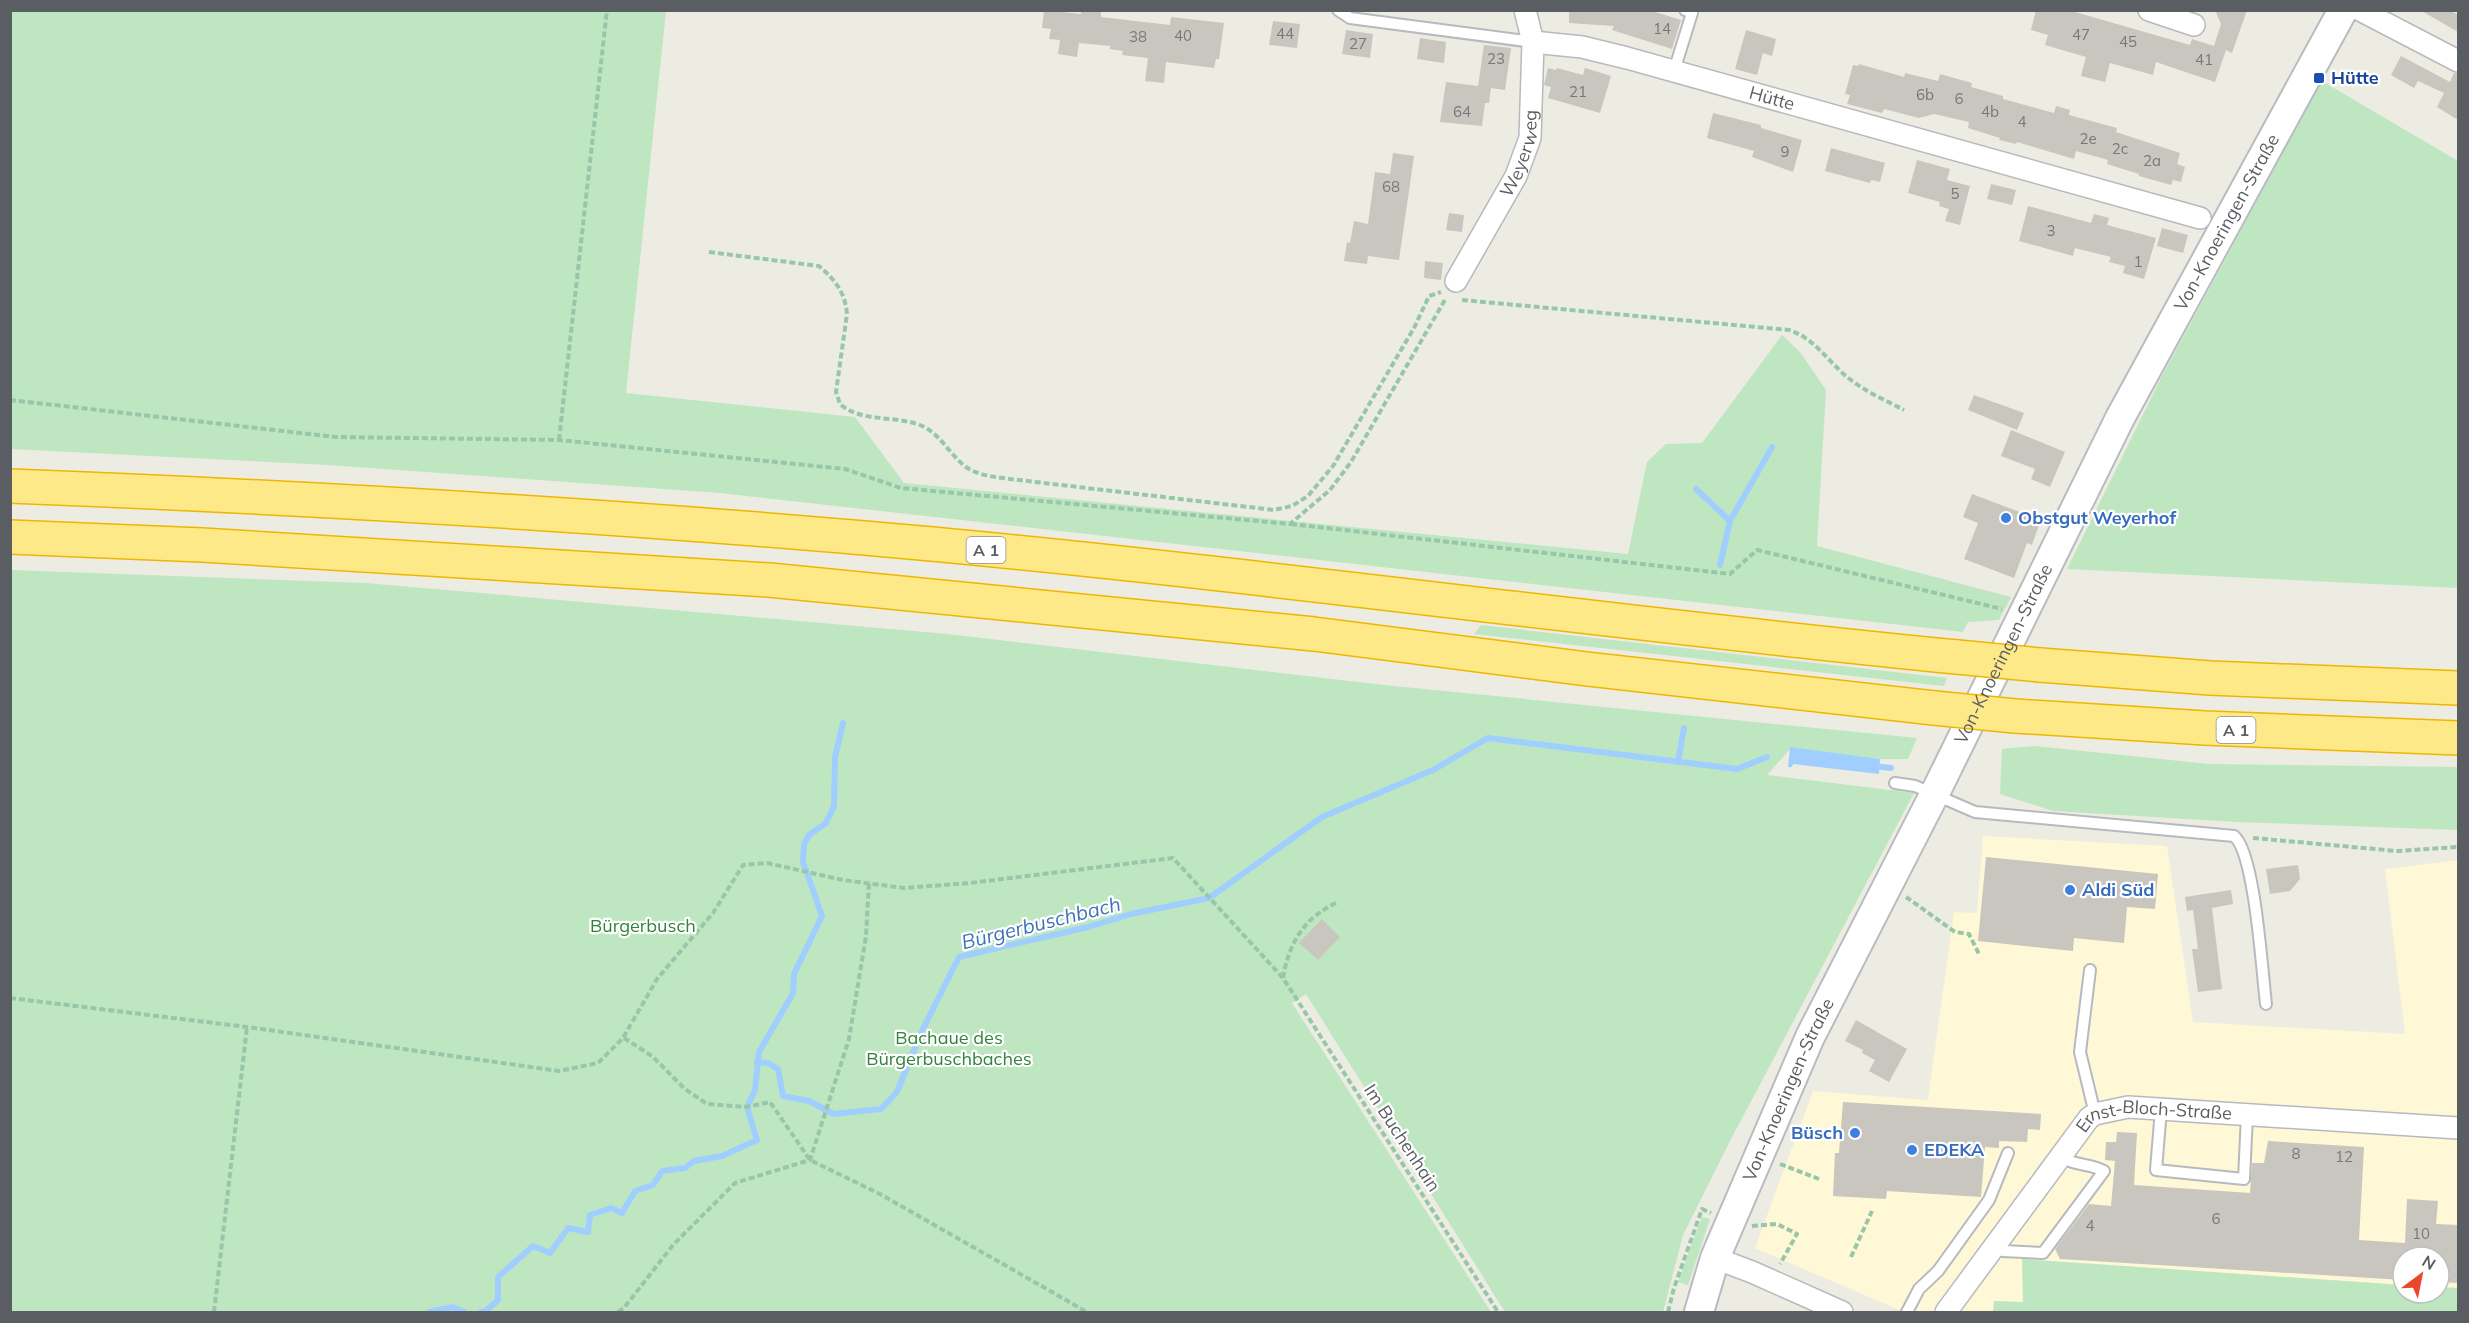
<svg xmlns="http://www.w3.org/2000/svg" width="2469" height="1323" viewBox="0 0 2469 1323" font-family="Mulish,sans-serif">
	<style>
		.commercial { fill: #fef8d6 }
		.green { fill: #bee6c1 }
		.water { fill: #a0cfff }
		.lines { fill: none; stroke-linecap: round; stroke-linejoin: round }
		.stream { stroke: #a0cfff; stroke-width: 6 }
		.building { fill: #c8c6bf }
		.lane-casing { stroke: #b7b9bf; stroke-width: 14 }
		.street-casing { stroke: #b7b9bf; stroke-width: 24 }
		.secondary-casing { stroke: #b8bbc1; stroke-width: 32 }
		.highway-casing { stroke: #efb600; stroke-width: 36 }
		.path { stroke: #97c7a8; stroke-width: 4; stroke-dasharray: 6 3; stroke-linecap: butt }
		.lane { stroke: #fff; stroke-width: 10 }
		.street { stroke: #fff; stroke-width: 21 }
		.secondary { stroke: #fff; stroke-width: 28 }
		.highway { stroke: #fee989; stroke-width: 33 }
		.highway-bridge-casing { stroke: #efb600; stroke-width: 36; stroke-linecap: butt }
		.highway-bridge { stroke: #fee989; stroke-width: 33 }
		.transit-dot { fill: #1a4fb4; stroke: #fff; stroke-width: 2 }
		.shop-dot { fill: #3f7fe0; stroke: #fff; stroke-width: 2 }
		.labels { text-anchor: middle; stroke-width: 4.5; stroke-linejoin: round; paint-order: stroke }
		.number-label { font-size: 15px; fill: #76787a }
		.shield { fill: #fff; stroke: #8c8e92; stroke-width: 1.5 }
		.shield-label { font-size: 16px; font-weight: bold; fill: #5a5e63 }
		.transit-label { font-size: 18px; font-weight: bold; fill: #164399; stroke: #fff; text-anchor: start }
		.street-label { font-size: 18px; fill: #5a5e63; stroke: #fff }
		.shop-label { font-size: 18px; font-weight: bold; fill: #366cbe; stroke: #fff; text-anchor: start }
		.park-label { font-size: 18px; fill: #33823d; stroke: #fff }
		.water-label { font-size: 20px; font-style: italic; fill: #4072bb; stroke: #fff }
	</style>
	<rect width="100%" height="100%" fill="#edece2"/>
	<path class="commercial" d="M1983,836L2167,846L2193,1022L2405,1034L2385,869L2458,860V1288L2439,1287V1257H2403V1285L2022,1259L2023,1302L1995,1301L1993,1312H1904L1755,1248L1813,1091L1928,1100L1954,912L1977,913Z"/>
	<path class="green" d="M10,11H666L626,393L855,417L904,483L1628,554L1647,462L1666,444L1702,443L1782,335L1800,352L1826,390L1817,546L2011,597L1999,620L1968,622L1963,632L720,493L328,465L11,449Z
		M2322,81L2458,161V588L2067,569L2161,378Z
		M11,570L366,583L948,634L1384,685L1917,738L1908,759H1880L1791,748L1767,775L1914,793L1729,1143L1683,1235L1663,1312H1505L1306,994L1292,1003L1491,1312H11Z
		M1481,625L1947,678L1944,686L1474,634Z
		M2035,746L2209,764L2458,767V830L2236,822L2053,811L2000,794L2002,749Z
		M1702,1217L1710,1219L1688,1285L1678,1282Z
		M2022,1259L2403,1285V1293H2439V1287L2458,1288V1312H1993L1994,1301L2023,1302Z"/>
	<path class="water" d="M1790,747L1880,759L1879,774L1793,764L1792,767H1788Z"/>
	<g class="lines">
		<path class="stream" d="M1696,489L1730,521
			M1720,565L1730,521L1772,447
			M1678,762L1684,728
			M1873,766L1891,768
			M757,1062L768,1063L778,1069L783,1096L809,1101L834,1114L881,1109L897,1092L921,1033L959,957L1088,927L1131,914L1209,898L1322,817L1433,770L1488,738L1737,769L1767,757
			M429,1312L453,1307L464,1312
			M481,1312L487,1310L498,1300V1277L533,1246L550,1253L568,1228L588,1232L590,1215L611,1208L622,1213L635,1191L653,1185L662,1171L685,1168L694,1161L722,1156L757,1140L747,1107L755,1090L759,1052L793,993L794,974L822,916L803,862L804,844L809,835L826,823L834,806L835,757L843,723"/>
	</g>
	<path class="building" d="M1044,10L1081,14V10H1101V17L1170,25L1171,17L1224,23L1219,59H1216L1214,68L1166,62L1164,83L1145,81L1148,58L1122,55L1123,51L1110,49V46L1079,43L1077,57L1058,54L1060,40L1049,39L1051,29L1042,28Z
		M1569,10H1649L1681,20L1672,49L1612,30L1614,26L1569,23Z
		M2036,10H2068L2190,45L2192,39L2214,46L2221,24L2215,10H2247L2232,53L2226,50L2215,82L2156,62L2153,75L2110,63L2105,82L2081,76L2086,57L2045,45L2048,35L2031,30Z
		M2420,10H2450L2458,15V32Z
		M1273,21L1300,24L1297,48L1269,45Z
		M1346,30L1373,34L1370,58L1342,54Z
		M1746,30L1776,39L1772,56L1763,53L1757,75L1735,69Z
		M1420,38L1446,42L1444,63L1417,59Z
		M1484,45L1511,48L1505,90L1491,88L1489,103H1485L1482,126L1440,122L1446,82L1478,86Z
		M2401,56L2450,82L2454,73L2458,74V120L2437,107L2444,93L2418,81L2414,88L2391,75Z
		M1859,64L1904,77L1905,73L1938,81L1940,74L1972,83L1971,87L2003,96V99L2054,113L2056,106L2070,110L2069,115L2117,128L2116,132L2180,153L2177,164L2185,167L2181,182L2173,180L2171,185L2139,176V174L2107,164L2108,160L2076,151L2074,159L2017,142L2016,144L1999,140L2000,138L1968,128L1969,122L1934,114L1919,118L1884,109L1882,113L1847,104L1850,95L1845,94L1853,65L1858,66Z
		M1548,68L1556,70L1557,68L1583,75L1585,68L1611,76L1600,113L1548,98L1551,87L1544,85Z
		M1713,113L1761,125V128L1802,140L1793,172L1752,157L1754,151L1707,138Z
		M1831,148L1885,163L1880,182L1871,180L1870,183L1825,171Z
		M1393,153L1414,156L1399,260L1368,256L1367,264L1344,261L1347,242L1350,243L1354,221L1368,224L1375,172L1390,174Z
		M1917,160L1950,169L1947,180L1970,186L1960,225L1945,221L1949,209L1939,206L1940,202L1908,193Z
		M1991,184L2016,190L2012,205L1987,199Z
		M2028,206L2091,223L2094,214L2109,218L2107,225L2156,238L2144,279L2123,273L2125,266L2109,262L2111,257L2075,248L2073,256L2019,241Z
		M1449,213L1464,215L1462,232L1446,230Z
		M2162,228L2188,235L2183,253L2157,246Z
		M1425,261L1443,263L1441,280L1424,278Z
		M1974,395L2024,413L2017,430L1968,410Z
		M2011,430L2065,452L2050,487L2031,479L2035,469L2001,456Z
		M1972,494L2041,520L2032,545L2027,543L2014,578L1964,559L1978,523L1963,517Z
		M1986,857L2158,874L2155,909L2127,907L2124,943L2074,938L2073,951L1978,941Z
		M2298,865L2300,879L2290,891L2270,894L2266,869Z
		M2231,890L2233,904L2212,908L2222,989L2198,992L2192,949H2198L2193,910L2187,911L2185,897Z
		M1322,919L1340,937L1318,960L1299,943Z
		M1856,1020L1907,1049L1889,1082L1869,1071L1875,1060L1862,1053L1863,1050L1845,1041Z
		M1843,1102L2041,1114L2040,1130L2028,1129L2027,1142L1999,1141V1148L1985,1147L1981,1197L1887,1191L1886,1199L1833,1196L1835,1153H1839Z
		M2117,1132L2137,1133L2134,1185L2250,1193L2252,1163H2264L2268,1141L2364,1147L2359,1240L2405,1243L2407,1199L2438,1201L2436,1224L2458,1225V1283L2439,1282V1257H2403V1280L2060,1259L2055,1249L2089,1204L2111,1206L2115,1161L2105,1160L2106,1142H2116Z"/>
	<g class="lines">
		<g class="lane-casing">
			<path id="lane" d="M1338,10L1350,18L1533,42
				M1674,71L1692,13L1685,10
				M1895,783L1915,786L1975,812L2234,836C2255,853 2262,972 2266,1004
				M2090,970L2080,1052L2095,1114
				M2161,1109L2156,1170L2244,1179L2247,1115
				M1995,1245L2003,1251L2043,1253L2104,1171C2090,1163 2074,1166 2061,1157
				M1907,1312L1919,1289L1938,1271L1989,1200L2008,1153"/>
		</g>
		<g class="street-casing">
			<g id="street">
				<path d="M2149,10L2194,25"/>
				<path d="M2360,10L2458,61"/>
				<path id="s1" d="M1533,42L1582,47L1627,58L2200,218"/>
				<path id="s2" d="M1456,281L1516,176L1530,138L1533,42L1525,10"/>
				<path d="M1715,1258L1752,1272L1842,1312"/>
				<path id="s3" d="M1946,1312L2089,1118L2095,1114L2128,1107L2458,1128"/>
			</g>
		</g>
		<g class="secondary-casing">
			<g id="secondary">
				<path id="s4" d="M1699,1312L1715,1258L1810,1037L1934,795L2120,418L2343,10"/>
			</g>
		</g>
		<g class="highway-casing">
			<path id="highway" d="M10,486C318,498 625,516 932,544C1274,576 1615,624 1957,657
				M10,537L202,545L769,580L1314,634L1587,669L1934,708
				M2040,665L2210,678L2458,688
				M2015,716L2205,728L2458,738"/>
		</g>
		<path class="path" d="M709,252L819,266C835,280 845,292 847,314L836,392L840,404C862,423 894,415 920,425C942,434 950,457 969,469C981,476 996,477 1010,479L1274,510L1292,506L1308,496L1333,466L1414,328L1429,296L1441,292
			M1462,300L1789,330C1814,338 1828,361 1847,377C1864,391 1885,400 1904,410
			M10,400L336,437L559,440L845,469L901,488L1290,524L1330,490L1351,462L1446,298
			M559,440L607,10
			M1291,524L1730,574L1757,550L2002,609
			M2253,838L2397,851L2458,847
			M1906,897L1955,932L1969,934L1980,956
			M1283,978C1289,943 1304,918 1336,903
			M10,998L247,1027L559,1071L598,1063L623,1038L657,979L713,913L743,865L767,863L843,880L904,888L970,883L1173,858L1283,978L1498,1312
			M624,1038L652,1056L685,1089L707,1104L747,1107L770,1102L810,1160L880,1194L1087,1312
			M1780,1164L1819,1179
			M1752,1226L1777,1224L1797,1234L1780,1264
			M1851,1257L1872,1211
			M214,1312L247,1027
			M618,1312L624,1308L673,1245L735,1183L810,1160L849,1039L866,936L869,883
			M1668,1312L1674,1288L1702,1209L1711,1213"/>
		<use href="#lane" class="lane"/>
		<use href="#street" class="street"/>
		<use href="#secondary" class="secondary"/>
		<use href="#highway" class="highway"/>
		<g class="highway-bridge-casing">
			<path id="highway-bridge" d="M1957,657L2040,665
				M1934,708L2015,716"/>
		</g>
		<use href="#highway-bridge" class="highway-bridge"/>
	</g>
	<rect class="transit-dot" x="2313" y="72" width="12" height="12" rx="3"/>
	<g class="shop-dot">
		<circle cx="2006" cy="518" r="6"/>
		<circle cx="2070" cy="890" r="6"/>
		<circle cx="1855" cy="1133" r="6"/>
		<circle cx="1912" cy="1150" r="6"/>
	</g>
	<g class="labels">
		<g class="number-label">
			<text x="1662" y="34">14</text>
			<text x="1285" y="39">44</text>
			<text x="2081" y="40">47</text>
			<text x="1183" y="41">40</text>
			<text x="1138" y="42">38</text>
			<text x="2128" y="47">45</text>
			<text x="1358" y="49">27</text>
			<text x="1496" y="64">23</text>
			<text x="2204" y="65">41</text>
			<text x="1578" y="97">21</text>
			<text x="1925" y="100">6b</text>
			<text x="1959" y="104">6</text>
			<text x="1462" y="117">64</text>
			<text x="1990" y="117">4b</text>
			<text x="2022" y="127">4</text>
			<text x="2088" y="144">2e</text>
			<text x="2120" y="154">2c</text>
			<text x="1785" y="157">9</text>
			<text x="2152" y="166">2a</text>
			<text x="1391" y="192">68</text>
			<text x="1955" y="199">5</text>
			<text x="2051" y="236">3</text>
			<text x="2138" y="267">1</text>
			<text x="2296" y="1159">8</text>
			<text x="2344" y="1162">12</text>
			<text x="2216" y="1224">6</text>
			<text x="2090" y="1231">4</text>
			<text x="2421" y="1239">10</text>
		</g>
		<g class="shield">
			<rect x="966.5" y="537" width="39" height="26" rx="4.5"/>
			<rect x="2216.5" y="717" width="39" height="26" rx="4.5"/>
		</g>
		<g class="shield-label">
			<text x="986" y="556">A 1</text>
			<text x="2236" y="736">A 1</text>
		</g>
		<g class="transit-label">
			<text x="2331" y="84">Hütte</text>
		</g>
		<g class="street-label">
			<text dy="6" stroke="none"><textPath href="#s1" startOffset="246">Hütte</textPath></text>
			<text dy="6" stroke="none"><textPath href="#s2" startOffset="144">Weyerweg</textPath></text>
			<text dy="6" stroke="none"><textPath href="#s4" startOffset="1212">Von-Knoeringen-Straße</textPath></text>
			<text dy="6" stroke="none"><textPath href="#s4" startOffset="726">Von-Knoeringen-Straße</textPath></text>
			<text dy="6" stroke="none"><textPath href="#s4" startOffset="240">Von-Knoeringen-Straße</textPath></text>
			<text dy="6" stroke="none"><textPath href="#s3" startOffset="306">Ernst-Bloch-Straße</textPath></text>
			<text transform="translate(1402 1138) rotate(57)" y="6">Im Buchenhain</text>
		</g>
		<g class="shop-label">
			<text x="2018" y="524">Obstgut Weyerhof</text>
			<text x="2082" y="896">Aldi Süd</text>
			<text x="1843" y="1139" text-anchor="end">Büsch</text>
			<text x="1924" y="1156">EDEKA</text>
		</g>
		<g class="park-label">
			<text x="643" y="932">Bürgerbusch</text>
			<text x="949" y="1044">Bachaue des<tspan x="949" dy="21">Bürgerbuschbaches</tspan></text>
		</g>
		<g class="water-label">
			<text transform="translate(1041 923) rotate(-14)" y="7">Bürgerbuschbach</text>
		</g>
	</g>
	<rect width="2469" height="1323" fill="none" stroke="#5a5e63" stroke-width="24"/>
	<g transform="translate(2421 1275) rotate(32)"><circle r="28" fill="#ffffff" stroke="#bdbfc1" stroke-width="1.5"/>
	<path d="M0-4.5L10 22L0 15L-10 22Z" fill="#eb482b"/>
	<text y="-9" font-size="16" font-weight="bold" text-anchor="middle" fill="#5a5e63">N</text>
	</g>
</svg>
